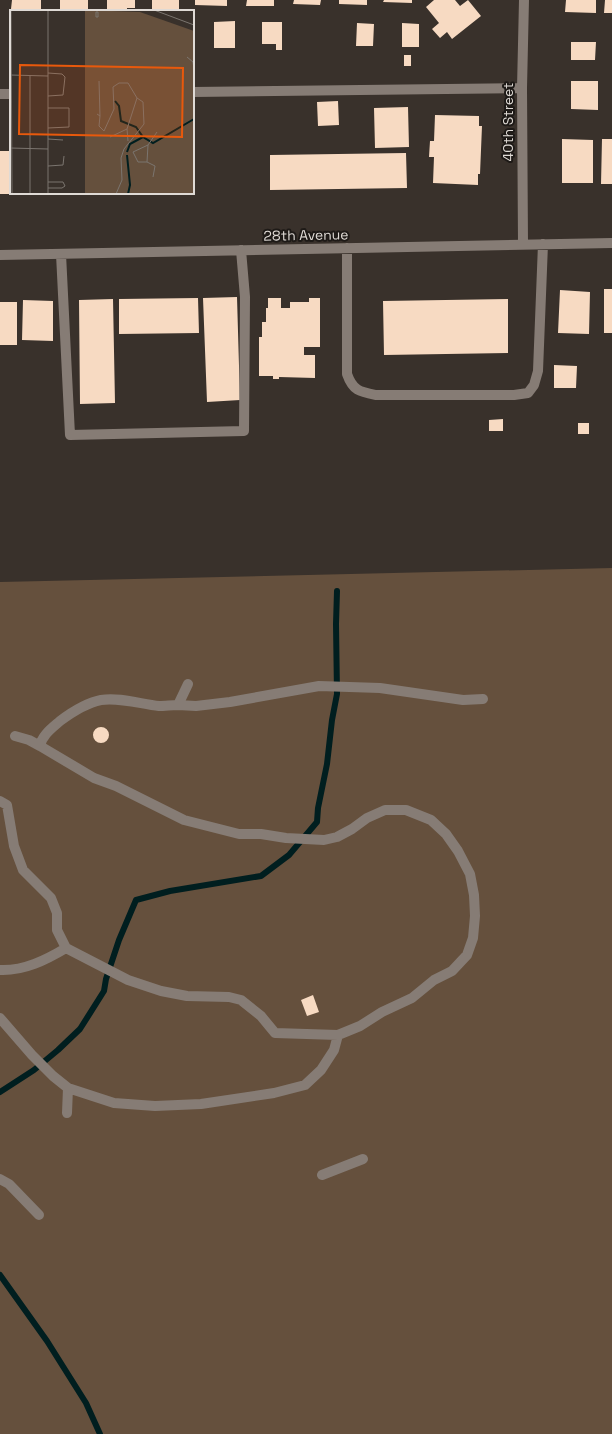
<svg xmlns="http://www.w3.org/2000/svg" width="612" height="1434" viewBox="0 0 612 1434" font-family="'Space Grotesk',sans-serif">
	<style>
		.green { fill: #65503d }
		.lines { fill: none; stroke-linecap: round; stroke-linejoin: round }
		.stream { stroke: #001e1f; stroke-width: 6 }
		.building { fill: #f7dac2 }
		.minor { stroke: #867c75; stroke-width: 10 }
		.labels { text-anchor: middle; stroke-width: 4; stroke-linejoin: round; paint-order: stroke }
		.street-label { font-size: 14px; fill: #dfdad5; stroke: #1e1a17 }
		.inset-river { fill: none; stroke: #001e1f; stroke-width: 2 }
		.inset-road { fill: none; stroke: #7b756f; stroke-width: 1 }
		.view { fill: #e8590c; fill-opacity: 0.15; stroke: #e8590c; stroke-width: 2 }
		.inset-edge { fill: none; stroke: #dfdad5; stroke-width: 2 }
	</style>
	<rect width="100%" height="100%" fill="#39312b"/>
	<path class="green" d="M612,568V1434H0V582Z"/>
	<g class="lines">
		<path class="stream" d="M0,1092L34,1070L58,1050L80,1029L104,991L106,979L119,940L136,900L170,891L261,876L289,855L317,822L318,808L327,764L332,720L337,694L336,624L337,591
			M0,1275L47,1341L86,1403L100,1434"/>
	</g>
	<path class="building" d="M12,0H41V9H11Z
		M60,0H88V9H80V11H60Z
		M107,0H135V8H127V11H107Z
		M152,0H179V11H152Z
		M195,0H227V6L195,5Z
		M247,0H274V6H246Z
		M294,0H321L320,5L293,4Z
		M339,0H367V5L339,4Z
		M384,0H412V3L383,2Z
		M434,0H455L460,6L468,0L481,16L452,39L447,32L440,38L432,29L439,23L426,7Z
		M566,0H596V13L565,12Z
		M605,0H612V13H604Z
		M235,21V48H214V22Z
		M262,22H282V50H276V44H262Z
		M357,23L374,24L373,46H356Z
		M402,23L419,24V47H402Z
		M571,42H596L595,60H571Z
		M404,55H411V66H404Z
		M571,81H598V110L571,109Z
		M338,101L339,125L318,126L317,102Z
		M408,107L409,147L375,148L374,108Z
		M435,115L479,116V126H482L480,174H478V185L433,183L434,157H429L430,141H434Z
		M562,139L593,140V183H562Z
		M602,139H612V184H601Z
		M0,151H11V194H0Z
		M406,153L407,188L270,190V155Z
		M604,289H612V333H604Z
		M560,290L590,292L589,334L558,333Z
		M237,297L240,400L207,402L203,298Z
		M198,298L199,333L119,334V299Z
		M268,298H281V308H290V302H309V298H320V347H304V355H315V378L279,377V379H273V376H259V337H262V322H266V308H268Z
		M113,299L115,403L80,404L79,300Z
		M508,299V353L384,355L383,301Z
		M23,300L53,301V341L22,340Z
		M0,302H17V345H0Z
		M554,365L577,366L576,388H554Z
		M503,419V431H489V420Z
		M578,423H589V434H578Z
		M93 735a8 8 0 1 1 16 0a8 8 0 1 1-16 0Z
		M313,995L319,1012L307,1016L301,1000Z"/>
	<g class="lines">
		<path class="minor" d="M193,92L522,88
			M0,94H11
			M523,244L522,88L524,0
			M347,248V374C353,391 360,392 376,395H514L528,393L534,385L538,371L543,244
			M61,254L70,435L244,431L245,297L241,250
			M0,255L612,243
			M178,705L196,706L230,702L319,686L380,688L463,700L483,699
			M15,736L29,740L40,746
			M0,801L7,805L14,846L23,870L51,898L57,913V930L66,948C46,960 24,971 0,970
			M66,948L128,980L161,991L187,996L229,997L241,1000L261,1016L275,1033L338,1035L360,1026L382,1012L412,998L434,980L452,971L467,955L473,938L475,916L474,895L470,874L458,851L446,834L431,820L406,810H385L367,818L352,829L337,837L324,840L286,838L261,834H239L184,820L116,786L94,778L40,746C42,735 52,728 60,721C72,712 86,703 101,700C119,697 141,704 159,706C165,706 172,705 178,705L188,684
			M0,1018L32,1055L53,1076L68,1088L114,1103L155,1106L201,1104L274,1093L305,1085L321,1070L334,1050L338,1035
			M67,1113L68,1088
			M322,1175L363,1159
			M0,1179L9,1184L39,1215"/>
	</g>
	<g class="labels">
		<g class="street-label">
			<text transform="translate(508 122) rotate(-90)" y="5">40th Street</text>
			<text transform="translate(306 235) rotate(-1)" y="5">28th Avenue</text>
		</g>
	</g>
	<g transform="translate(10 10)">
		<rect width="184" height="184" fill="#39312b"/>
		<path d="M75,0L130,2L184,21V184H75Z" fill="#65503d"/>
		<path class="inset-river" d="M105,91L109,96L111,111L126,117L133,127L143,133L184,109M117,142L120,134L133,127M117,145L120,175L118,184"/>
		<path class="inset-road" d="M1,0L2,184M144,0L184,15M86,2H88V7H86ZM177,47L183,52L184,59M38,63L52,64L55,67L53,85L38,86M0,65L38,66M89,71L90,106M38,98H59V117L38,118M87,104L90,106L89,116L94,121L104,99L103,77L109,73H118L127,88L117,119M100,127L117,119L118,131M38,129L53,130M138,135L123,142L128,152H137L138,135L147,122M0,138L38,139M137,152L145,156L143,167M38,156L53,155L54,146M38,178H52L55,176L53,172H38M20,184V65M38,184V0M106,184L112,170L111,148L114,139L134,114L133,92L127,88"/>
		<path class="view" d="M10,55L173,58L172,127L9,124Z"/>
		<rect width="184" height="184" class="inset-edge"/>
	</g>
</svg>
